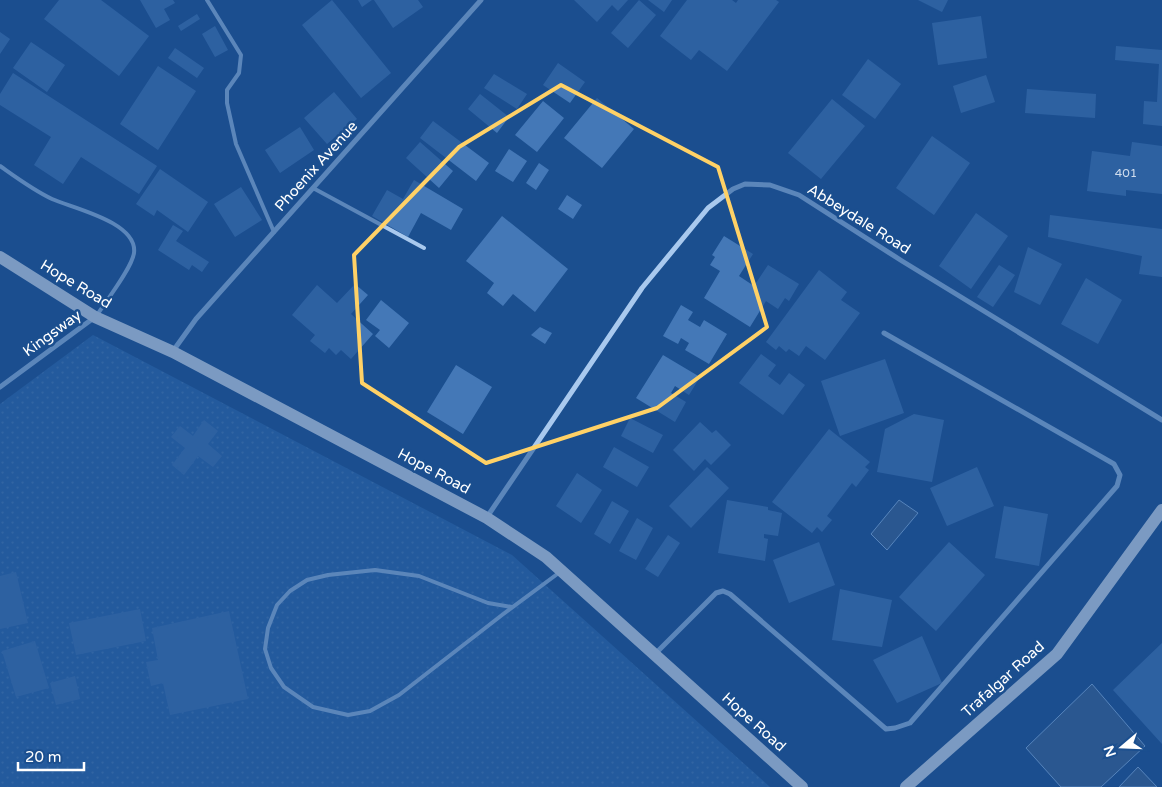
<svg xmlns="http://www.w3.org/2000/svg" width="1162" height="787" viewBox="0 0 1162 787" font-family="'Varela Round',sans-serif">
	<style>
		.park { fill: url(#park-dots) }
		.water { fill: #3c6290; stroke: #9cc4f0 }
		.building { fill: #4478b7 }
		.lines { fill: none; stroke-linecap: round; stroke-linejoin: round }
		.service { stroke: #a9c9ee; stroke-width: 4 }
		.minor { stroke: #a9c9ee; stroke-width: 5 }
		.primary { stroke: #f0f6ff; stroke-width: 12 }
		.marked { fill: none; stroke: #ffd166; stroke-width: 4; stroke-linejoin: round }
		.labels { text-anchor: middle; stroke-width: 5; stroke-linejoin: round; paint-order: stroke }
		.number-label { font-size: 12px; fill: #d0dded }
		.street-label { font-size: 15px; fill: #fff; stroke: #1b4f8f }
	</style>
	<defs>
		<pattern id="park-dots" width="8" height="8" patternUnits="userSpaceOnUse" patternTransform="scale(1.25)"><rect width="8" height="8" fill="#2e69ad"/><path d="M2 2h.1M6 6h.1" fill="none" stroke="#4d80b9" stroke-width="1.8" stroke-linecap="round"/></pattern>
	</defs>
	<rect width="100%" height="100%" fill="#1b4f8f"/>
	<path class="park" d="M93,335L512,555L770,787H0V404Z"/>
	<path class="water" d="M899,500L918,513L887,550L871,534Z
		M1092,684L1145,746L1101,787H1061L1026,748Z
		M1138,767L1157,787H1119Z"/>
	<path class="building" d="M59,0H101L149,36L119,76L44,19Z
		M140,0H173L175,3L164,9L170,20L156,28Z
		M332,0L391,73L361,98L302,25Z
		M358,0H372L362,7Z
		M374,0H418L423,7L393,28Z
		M574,0H628L618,11L612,5L597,22Z
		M639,0L656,15L628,48L611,33Z
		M648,0H672L664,12Z
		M687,0H732L736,3L738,0H776L779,2L727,71L699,50L691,60L660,36Z
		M918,0H948L942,12Z
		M197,14L200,19L181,31L178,26Z
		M981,16L987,58L938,65L932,23Z
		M215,26L228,50L215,57L202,34Z
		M0,32L10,39L0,54Z
		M31,42L65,65L47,92L13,68Z
		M1116,46L1162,50V126L1143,124L1144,101L1157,102L1159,64L1115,60Z
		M175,48L204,68L197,78L168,58Z
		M868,59L901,84L875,119L842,95Z
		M558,63L585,82L570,103L543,85Z
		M158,66L196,91L158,150L120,124Z
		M13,73L157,166L139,194L81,157L63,184L34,165L51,137L0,105V94Z
		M494,74L527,94L517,109L484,88Z
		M986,75L995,102L961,113L953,86Z
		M1027,89L1096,94L1095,118L1025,113Z
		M334,92L357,119L327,144L304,118Z
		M480,94L509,117L497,133L468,109Z
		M597,98L634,129L602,168L564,138Z
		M832,99L865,126L821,179L788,153Z
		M543,101L564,118L537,152L515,135Z
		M433,121L489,163L476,181L420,138Z
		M300,127L314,150L280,173L265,150Z
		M932,136L970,163L934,215L896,188Z
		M420,142L453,171L439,188L406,158Z
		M1132,142L1162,146V194L1126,190V196L1087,191L1092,151L1130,156Z
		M509,149L527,161L513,182L495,171Z
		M539,163L549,170L536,190L526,183Z
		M160,169L208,202L188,232L157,210L154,216L136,204Z
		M414,180L463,209L451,230L421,213L408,237L372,216L387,190L403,199Z
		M241,187L262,220L235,237L214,204Z
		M567,195L582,205L573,219L558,209Z
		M976,213L1008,236L971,289L939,266Z
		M1050,215L1162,229V277L1139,274L1142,256L1048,237Z
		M502,216L568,269L535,312L513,294L503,306L487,293L494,283L466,261Z
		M173,225L183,231L176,241L209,262L202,272L192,265L189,270L158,250Z
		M724,236L753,254L739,276L754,286L768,265L799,284L789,301L785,298L778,309L766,301L750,327L704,298L720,271L710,265L715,257L712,255Z
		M1028,247L1062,264L1040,305L1014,292Z
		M999,265L1015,275L993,307L977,297Z
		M819,270L847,292L841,300L860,313L825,360L806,346L799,356L789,349L786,352L779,346L776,350L766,342Z
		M1086,278L1122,300L1098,344L1061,324Z
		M355,284L368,295L351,314L373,334L351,359L341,350L336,355L329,348L325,353L310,341L315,335L292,315L317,285L337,303Z
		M381,300L409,323L389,348L375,336L380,330L366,320Z
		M681,305L693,312L688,320L700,327L704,320L727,334L709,364L685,350L689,343L681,338L678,344L663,336Z
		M540,327L552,333L545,344L531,335Z
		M761,354L776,365L768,376L780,385L789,373L805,385L783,415L739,383Z
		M663,355L700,377L689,395L675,386L671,393L686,402L675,422L636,398Z
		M885,359L904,413L840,436L821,381Z
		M456,365L492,387L463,434L427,412Z
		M914,414L944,420L932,482L877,472L885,429Z
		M630,418L663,435L653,453L621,436Z
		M204,420L218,431L208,444L222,456L213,467L198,456L184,475L172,465L185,448L171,437L180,426L193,436Z
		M700,422L712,433L716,430L731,445L711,465L705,459L694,471L673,450Z
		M829,429L870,462L865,467L869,470L856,487L852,483L827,516L832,520L822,532L817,527L812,533L772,502Z
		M614,447L649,467L637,487L603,467Z
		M707,467L729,488L691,528L669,506Z
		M977,467L994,506L947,526L930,488Z
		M577,473L602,490L581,523L556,506Z
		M727,500L768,507V510L782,513L778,536L764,534V538L768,539L765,561L718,553Z
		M612,501L629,511L610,544L594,534Z
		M1004,506L1048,514L1039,566L995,558Z
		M637,518L653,528L636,560L619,551Z
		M668,535L680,543L658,577L645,569Z
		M819,542L835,585L789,603L773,560Z
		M949,542L985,575L936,631L899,597Z
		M16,572L28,623L0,629V576Z
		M840,589L892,600L882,647L832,640Z
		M140,609L146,641L76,655L69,623Z
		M229,611L248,699L170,715L163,683L151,686L146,662L158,660L152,628Z
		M922,636L942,683L897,703L873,660Z
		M35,641L49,688L16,697L2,651Z
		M1162,643V744L1113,690Z
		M75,676L80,699L56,705L50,683Z"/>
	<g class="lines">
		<path class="service" d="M207,0L241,55L239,73L227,90V103L236,144L274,232
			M0,166C17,178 33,190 52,199C72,208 138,222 134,253C132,268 106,301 97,315
			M313,188L424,248
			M512,607L488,603L419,576L375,570L328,575L307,580L290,591L277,605L268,628L265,649L271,668L284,687L313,707L348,715L370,711L399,695L502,615L560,572"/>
		<path class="minor" d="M173,351L196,319L481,0
			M0,387L95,317
			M487,517L642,288L708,208L733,189L745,184L770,185L799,195L902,261L1162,420
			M655,654L716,593L723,591L730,594L886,729L895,728L910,723L1117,486L1120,475L1114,464L884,333"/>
		<path class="primary" d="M0,257L95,317L173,352L487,518L546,557L802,787
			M906,787L1057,654L1162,510"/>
	</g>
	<path d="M0 0H1162V787H0ZM561,85L718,167L767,327L657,408L486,463L362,383L354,255L459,147Z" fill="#1b4f8f" fill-opacity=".55" fill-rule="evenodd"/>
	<path class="marked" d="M561,85L718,167L767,327L657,408L486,463L362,383L354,255L459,147Z"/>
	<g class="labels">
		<g class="number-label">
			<text x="1126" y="177">401</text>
		</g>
		<g class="street-label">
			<text transform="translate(316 166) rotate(-48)" y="5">Phoenix Avenue</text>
			<text transform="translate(859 219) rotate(32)" y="5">Abbeydale Road</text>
			<text transform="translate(76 284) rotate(31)" y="5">Hope Road</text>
			<text transform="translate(52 333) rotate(-36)" y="5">Kingsway</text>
			<text transform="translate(434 471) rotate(28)" y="5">Hope Road</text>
			<text transform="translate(1003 679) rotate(-42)" y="5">Trafalgar Road</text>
			<text transform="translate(754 722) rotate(42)" y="5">Hope Road</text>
		</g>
	</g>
	<g transform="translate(1122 747) rotate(251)" stroke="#1b4f8f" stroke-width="4" paint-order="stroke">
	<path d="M0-4L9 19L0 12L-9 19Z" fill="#ffffff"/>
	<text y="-8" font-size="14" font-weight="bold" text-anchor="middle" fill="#ffffff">N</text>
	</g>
	<path d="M18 762v8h66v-8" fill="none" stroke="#ffffff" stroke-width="2.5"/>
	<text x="25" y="762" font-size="15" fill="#ffffff" stroke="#1b4f8f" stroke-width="4" paint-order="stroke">20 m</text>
</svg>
